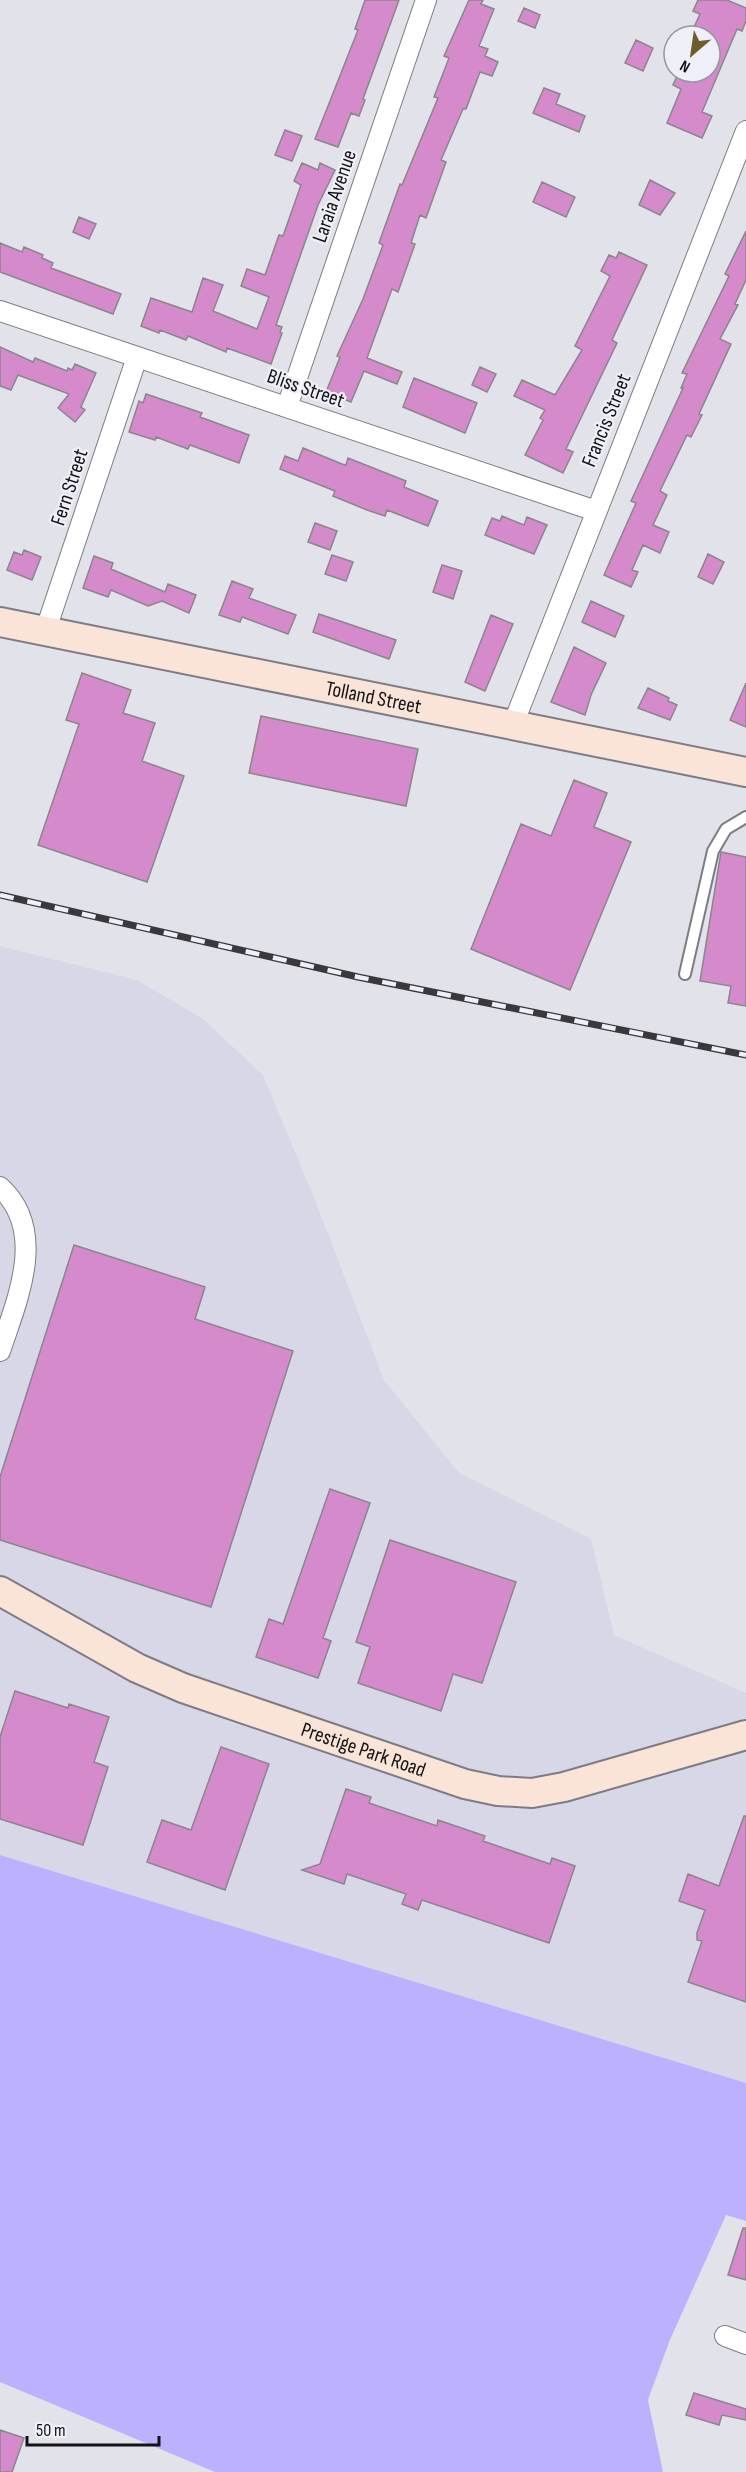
<svg xmlns="http://www.w3.org/2000/svg" width="746" height="2472" viewBox="0 0 746 2472" font-family="'Sofia Sans Condensed',sans-serif">
	<style>
		.built { fill: #d8d7e7 }
		.green { fill: #bab2fe }
		.building { fill: #d48acb; stroke: #8c858b; stroke-width: 1.5 }
		.lines { fill: none; stroke-linecap: round; stroke-linejoin: round }
		.lane-casing { stroke: #7d7c85; stroke-width: 14 }
		.street-casing { stroke: #7d7c85; stroke-width: 22 }
		.secondary-casing { stroke: #7d7c85; stroke-width: 32 }
		.lane { stroke: #fff; stroke-width: 10 }
		.street { stroke: #fff; stroke-width: 20 }
		.secondary { stroke: #fae3d7; stroke-width: 28 }
		.rail-casing { stroke: #39393d; stroke-width: 7 }
		.rail { stroke: #efeff8; stroke-width: 4.5; stroke-dasharray: 14; stroke-linecap: butt }
		.labels { text-anchor: middle; stroke-width: 4.5; stroke-linejoin: round; paint-order: stroke }
		.street-label { font-size: 21px; fill: #131316; stroke: #efeff8 }
	</style>
	<rect width="100%" height="100%" fill="#e2e2eb"/>
	<path class="built" d="M0,946L137,980L203,1019L263,1075L315,1200L384,1380L459,1473L591,1539L614,1635L746,1693V2083L0,1855Z"/>
	<path class="green" d="M0,1855L746,2083V2221L726,2215L669,2342L648,2400L663,2472H215L0,2382Z"/>
	<path class="building" d="M365,0H399L363,99L365,100L359,116L351,113L338,147L315,139L358,30L355,29Z
		M469,0H483L481,4L494,9L479,46L488,49L485,56L498,62L492,76L480,72L466,109H463L441,160L446,162L426,218L420,215L411,243L415,244L398,292L392,289L367,358L402,372L397,384L364,371L351,402L326,392L340,357L337,356L363,299L383,245L379,243L400,184L402,185L438,98L434,97L449,58L444,56Z
		M698,0H727L746,8V21L742,31L737,29L702,112L712,116L702,138L667,123L681,89L673,85L679,72H710V36H690L700,14L693,11Z
		M524,8L540,15L535,28L518,21Z
		M636,40L653,48L643,71L625,63Z
		M544,88L560,94L556,104L585,116L579,132L533,113Z
		M285,130L302,136L292,161L275,155Z
		M302,163L318,170L320,163L335,170L318,205L276,325L282,327L280,332L282,333L271,364L227,348L226,352L188,336L186,340L160,330L159,333L141,326L151,298L192,312L203,278L223,285L213,311L257,329L269,297L241,286L247,269L265,275L279,235L283,236L301,185L294,181Z
		M650,180L675,193L660,215L639,205Z
		M542,182L575,197L566,217L533,202Z
		M79,217L96,224L89,239L73,232Z
		M746,231V280L735,304L738,305L720,339L731,344L699,414L702,415L691,437L687,435L660,491L667,495L653,525L669,532L660,553L643,545L632,570L638,572L631,587L604,575L636,503L631,501L683,388H681L687,374L682,373L729,276L725,274Z
		M0,243L22,252L24,247L43,255L42,258L53,263L51,268L121,294L113,314L0,272Z
		M619,252L647,265L612,340L617,343L566,449L573,452L563,473L525,455L543,420L540,418L545,410L514,396L522,380L555,395L582,350L575,346L610,276L601,271L609,255L616,258Z
		M0,347L33,362L35,358L67,371L68,368L72,370L75,364L96,373L81,407L85,410L75,422L58,408L69,394L18,375L11,390L0,386Z
		M480,367L496,374L487,392L472,385Z
		M414,378L477,403L465,433L403,407Z
		M146,394L202,413L200,417L249,435L239,463L190,445L188,449L156,437L155,440L129,432L139,401L143,403Z
		M303,448L342,464L346,465L348,458L406,481L404,487L438,501L428,526L387,510L385,516L367,510L333,496L335,491L280,469L285,456L298,461Z
		M502,516L524,525L527,517L547,525L534,554L485,535L492,518L500,521Z
		M315,523L337,531L330,550L308,542Z
		M24,550L41,557L32,580L7,570L14,552L22,555Z
		M708,554L724,562L713,584L698,577Z
		M332,555L353,562L346,581L325,574Z
		M94,556L113,563L111,569L165,592L168,584L196,595L189,613L162,601L148,606L111,590L108,597L83,588Z
		M442,565L462,571L453,599L433,592Z
		M232,581L253,589L249,598L296,615L288,634L242,617L240,622L219,615Z
		M591,601L624,616L615,637L582,622Z
		M319,614L396,640L389,659L313,632Z
		M491,615L513,624L485,691L465,682Z
		M574,647L606,663L591,695L585,715L551,702Z
		M82,673L131,690L123,713L155,723L142,761L184,776L147,882L38,845L79,724L66,720Z
		M746,683V727L730,720Z
		M648,688L669,698L668,701L677,705L670,720L638,708Z
		M261,716L418,749L406,806L249,773Z
		M574,780L607,793L594,827L631,842L570,990L471,949L521,824L551,836Z
		M721,852L746,857V1006L728,1003L731,986L700,981Z
		M74,1245L205,1287L195,1319L293,1351L211,1607L0,1540V1477Z
		M330,1489L370,1503L323,1638L331,1641L318,1678L256,1657L269,1619L283,1624Z
		M390,1540L516,1582L482,1683L453,1674L441,1711L358,1683L370,1647L356,1642Z
		M15,1691L68,1708L69,1704L109,1717L94,1762L108,1767L83,1845L0,1819V1737Z
		M221,1747L269,1764L225,1890L147,1862L162,1820L191,1830Z
		M346,1789L371,1797L369,1803L437,1826L438,1820L485,1836L483,1841L550,1864L552,1858L575,1866L549,1943L422,1900L418,1910L402,1904L406,1894L347,1874L344,1884L302,1870L320,1864Z
		M744,1816H746V2002L688,1982L702,1941L697,1940V1933L705,1910L679,1901L688,1874L719,1886Z
		M743,2228H746V2280L728,2275Z
		M694,2393L746,2409V2420L722,2415L719,2425L686,2415Z
		M0,2430L24,2438L12,2472H0Z"/>
	<g class="lines">
		<g class="lane-casing">
			<path id="lane" d="M685,974L713,851L726,829L746,817"/>
		</g>
		<g class="street-casing">
			<path id="street" d="M0,311L596,511
				M287,407L426,0
				M45,632L137,357
				M512,727L746,131
				M0,1187C48,1231 17,1300 0,1351
				M725,2336L746,2344"/>
		</g>
		<g class="secondary-casing">
			<g id="secondary">
				<path id="s1" d="M0,622L746,772"/>
				<path id="s2" d="M0,1591L137,1668L183,1688L465,1784L498,1791L532,1793L564,1787L746,1735"/>
			</g>
		</g>
		<use href="#lane" class="lane"/>
		<use href="#street" class="street"/>
		<use href="#secondary" class="secondary"/>
		<g class="rail-casing">
			<path id="rail" d="M0,895L358,977L746,1055"/>
		</g>
		<use href="#rail" class="rail"/>
	</g>
	<g class="labels">
		<g class="street-label">
			<text transform="translate(334 196) rotate(-71)" y="7">Laraia Avenue</text>
			<text transform="translate(306 388) rotate(19)" y="7">Bliss Street</text>
			<text transform="translate(606 420) rotate(-68)" y="7">Francis Street</text>
			<text transform="translate(69 487) rotate(-72)" y="7">Fern Street</text>
			<text dy="7" stroke="none"><textPath href="#s1" startOffset="381">Tolland Street</textPath></text>
			<text dy="7" stroke="none"><textPath href="#s2" startOffset="398">Prestige Park Road</textPath></text>
		</g>
	</g>
	<g transform="translate(692 54) rotate(209)"><circle r="28" fill="#efeff8" stroke="#97979e" stroke-width="1.5"/>
	<path d="M0-4.5L10 22L0 15L-10 22Z" fill="#6e5d2b"/>
	<text y="-9" font-size="16" font-weight="bold" text-anchor="middle" fill="#131316">N</text>
	</g>
	<path d="M27 2436v9h132v-9" fill="none" stroke="#131316" stroke-width="3"/>
	<text x="36" y="2436" font-size="18" fill="#131316" stroke="#efeff8" stroke-width="4.5" paint-order="stroke">50 m</text>
</svg>
